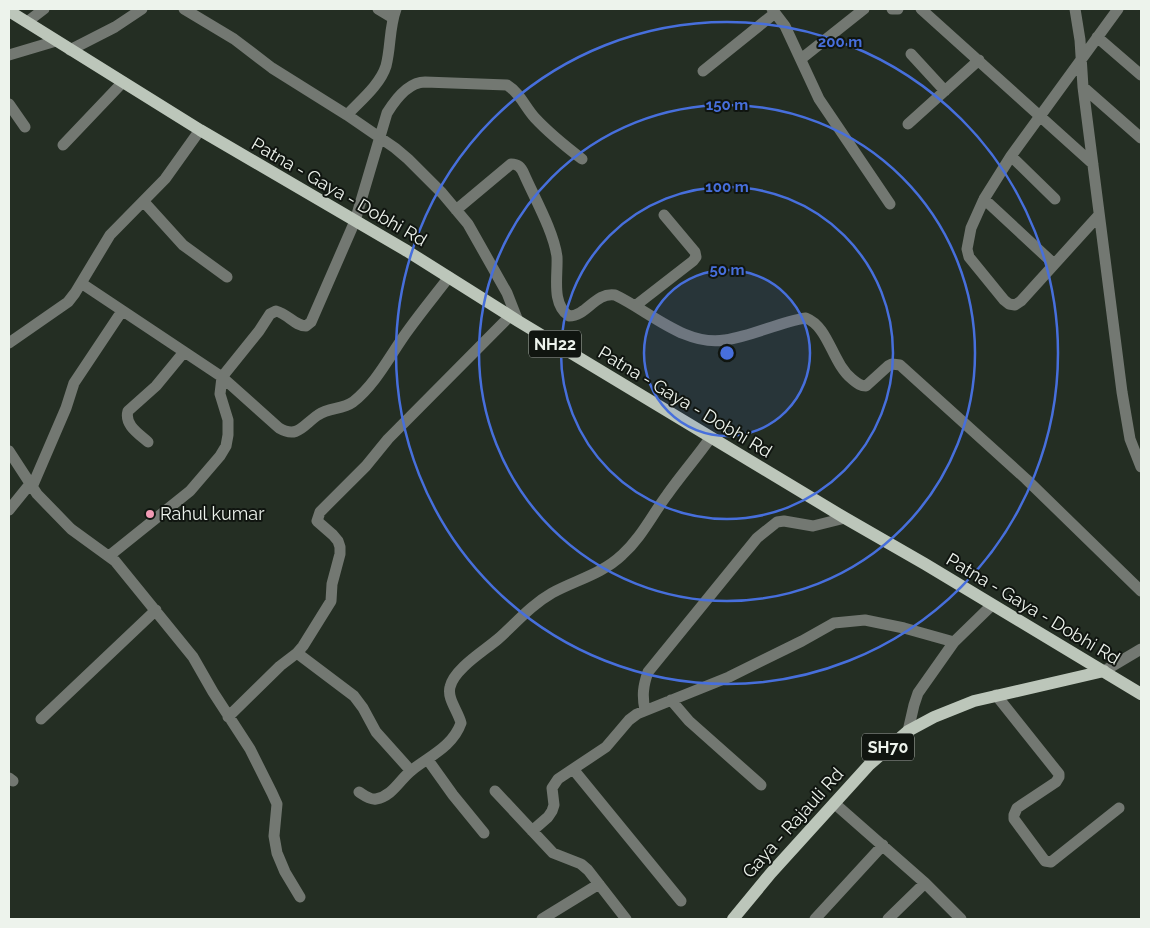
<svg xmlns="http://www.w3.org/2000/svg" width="1150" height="928" viewBox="0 0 1150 928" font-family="Raleway,sans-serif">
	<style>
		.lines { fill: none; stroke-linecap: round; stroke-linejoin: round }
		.minor { stroke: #737872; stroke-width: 11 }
		.major { stroke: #bcc6ba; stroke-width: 12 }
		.ring { fill: none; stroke: #476fdc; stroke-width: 2.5 }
		.poi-dot { fill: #f19ab4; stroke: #101510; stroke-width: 2 }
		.labels { text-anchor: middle; stroke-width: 4; stroke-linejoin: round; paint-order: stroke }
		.shield { fill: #101510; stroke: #abb0aa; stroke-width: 1 }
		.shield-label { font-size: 16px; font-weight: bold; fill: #edf3ec }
		.street-label { font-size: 18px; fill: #edf3ec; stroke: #101510 }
		.poi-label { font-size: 18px; fill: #edf3ec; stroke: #101510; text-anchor: start }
		.centre { fill: #476fdc; stroke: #101510; stroke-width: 2.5 }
		.ring-label { font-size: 15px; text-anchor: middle; font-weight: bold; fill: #476fdc; stroke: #101510; stroke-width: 4; stroke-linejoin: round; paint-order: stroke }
	</style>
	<rect width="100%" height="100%" fill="#242e23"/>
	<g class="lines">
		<path class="minor" d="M184,9L234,39L272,68L347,115L395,148L408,159L442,193L468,224L507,293L518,321
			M378,9L393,18
			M772,9L785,26L819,99L890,204
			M892,9H898
			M921,9L1093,164
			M1075,9L1080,40L1083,87L1122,392L1130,439L1141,467
			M27,22L44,9
			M1097,37L1141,75
			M70,50L115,27L142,9
			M911,54L945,91
			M9,55L56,41
			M801,59L864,9
			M703,71L775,13
			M1083,87L1141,138
			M9,104L25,127
			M347,115C360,101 380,85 386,66C391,47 389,28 396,9
			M908,124L979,60
			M63,145L123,82
			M1011,156L1055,199
			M984,199L1054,264
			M144,202L183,245L227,277
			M456,210L511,164C518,164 521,167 524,174C534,197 554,232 557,257C558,276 551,304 569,316C587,316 595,292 615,295C649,311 686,347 725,340C753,336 779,322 806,318C829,327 832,363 852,379C857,383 860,386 866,386L888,366L892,364L900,365L1026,479L1141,591
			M1099,215L1021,301L1015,305L1009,304L1004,300L969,257L967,249L971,228L984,199L1011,156L1118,9
			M81,283L222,377L279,428C298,439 303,425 318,415C329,407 342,410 353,402C377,383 391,353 409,329C422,311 436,294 449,277
			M635,306L693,261L696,257L695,252L664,215
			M9,343L68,302L75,293L110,235L165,179L200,130
			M148,442C139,434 124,425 128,411L156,386L184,352
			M9,451L37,494L71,529L115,561L193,657L213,692L250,749L272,793L277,804L274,836L277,853L285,872L300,897
			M32,487L66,408L74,383L122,311
			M9,510L30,484
			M109,556L190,491L220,456L226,446L228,435V420L220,394L222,377L259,331L270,314L276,311C288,314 295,326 306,326L311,322L355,221L387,113C395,100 408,82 425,82L507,85C520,93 525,107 535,118C549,133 565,146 582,159
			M297,653L354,696L363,708L376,732L411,771
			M1104,671L1141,649
			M996,695L1059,774V777L1056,782L1017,808L1014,815V819L1045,861L1051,862L1119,808
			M671,700L689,721L761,785
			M645,710C642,696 643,686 648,672L757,538L777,522L784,521L813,526L845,518
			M228,717L280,666L297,653L303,646L331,601L332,584L340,554V547L338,541L333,535L317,521L320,512L366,466L388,439L510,316
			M41,719L156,610
			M908,731L914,705L918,693L954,642
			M428,760L453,795L484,833
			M573,769L681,901
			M9,778L13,781
			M495,791L553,853L581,864L588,870L626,919
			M359,792C364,795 370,800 376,799C393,796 400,779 412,770C430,756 453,746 461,723C458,711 447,699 450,687C454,669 484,651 498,639C516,623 531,605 552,593C576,580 602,574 622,555C641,538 652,515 667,495C681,475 697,457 711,437
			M834,803L925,883L961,919
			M532,831L548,817L552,811L554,805L552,788L558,779L606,747L629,720L637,714L729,677L802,641L834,623L865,620L904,628L954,642L992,605
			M542,919L599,884
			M815,919L883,845
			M888,919L925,883"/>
		<path class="major" d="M9,11L200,130L407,251L518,321L845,518L925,564L1141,694
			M733,919L771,873L869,765L908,731L934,717L974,701L1104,671"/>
	</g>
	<circle cx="727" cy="353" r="83" fill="#476fdc" fill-opacity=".12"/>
	<g class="ring">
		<circle cx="727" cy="353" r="83"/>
		<circle cx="727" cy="353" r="166"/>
		<circle cx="727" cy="353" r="248"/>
		<circle cx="727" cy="353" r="331"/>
	</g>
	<circle class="poi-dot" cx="150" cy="514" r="5"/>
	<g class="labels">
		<g class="shield">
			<rect x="529" y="330.5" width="52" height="27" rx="4"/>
			<rect x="862" y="733.5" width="52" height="27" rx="4"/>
		</g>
		<g class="shield-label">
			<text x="555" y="350">NH22</text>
			<text x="888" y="753">SH70</text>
		</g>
		<g class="street-label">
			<text transform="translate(339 192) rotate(30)" y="6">Patna - Gaya - Dobhi Rd</text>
			<text transform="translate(685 402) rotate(31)" y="6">Patna - Gaya - Dobhi Rd</text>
			<text transform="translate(1033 609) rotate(31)" y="6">Patna - Gaya - Dobhi Rd</text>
			<text transform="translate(793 823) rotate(-48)" y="6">Gaya - Rajauli Rd</text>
		</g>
		<g class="poi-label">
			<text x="160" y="520">Rahul kumar</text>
		</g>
	</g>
	<circle cx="727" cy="353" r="8" class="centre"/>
	<g class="ring-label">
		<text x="840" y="47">200 m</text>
		<text x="727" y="110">150 m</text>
		<text x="727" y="192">100 m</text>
		<text x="727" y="275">50 m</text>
	</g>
	<rect width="1150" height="928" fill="none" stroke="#edf3ec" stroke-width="20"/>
</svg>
